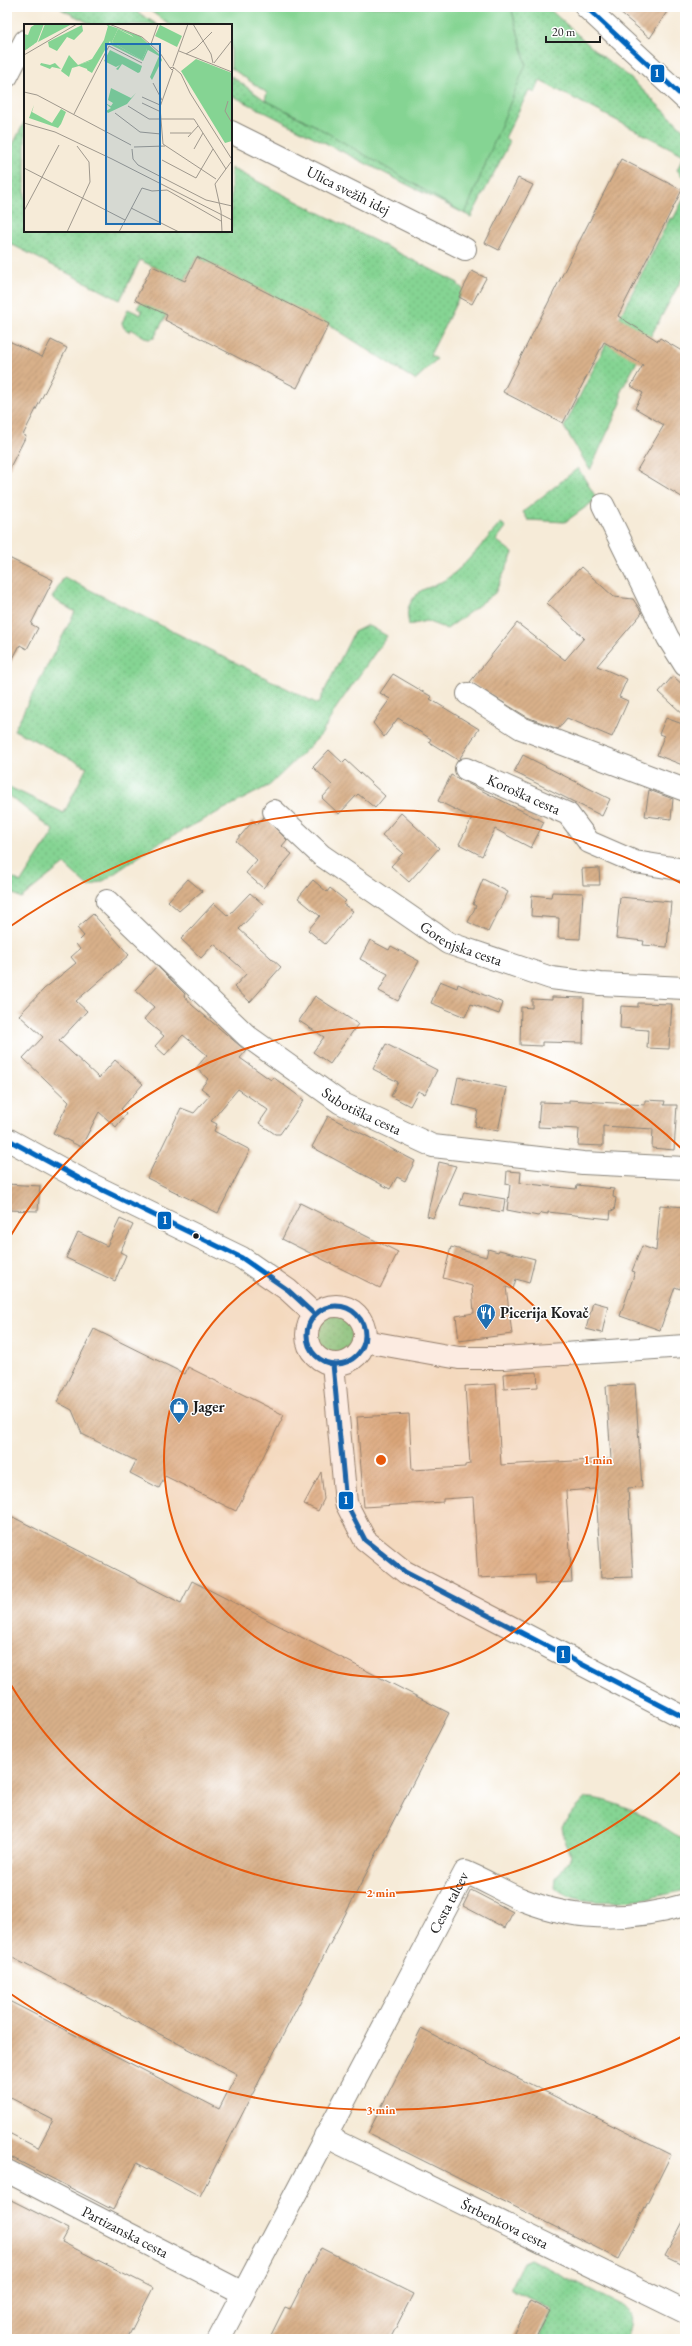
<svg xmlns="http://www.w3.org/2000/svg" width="692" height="2346" viewBox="0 0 692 2346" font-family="'EB Garamond',serif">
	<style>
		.grass { fill: url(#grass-dots); stroke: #507858 }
		.garden { fill: #85d493; stroke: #507858 }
		.building { fill: url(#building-hatch) }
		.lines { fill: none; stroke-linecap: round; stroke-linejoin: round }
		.minor-casing { stroke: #89847a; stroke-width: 24 }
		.minor { stroke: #fff; stroke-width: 22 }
		.bus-1-casing { stroke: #fff; stroke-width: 8 }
		.bus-1 { stroke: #0065bd; stroke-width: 5 }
		.ring { fill: none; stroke: #e8590c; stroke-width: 2 }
		.bus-dot { fill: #1c1c1c; stroke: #fff; stroke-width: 1.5 }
		.labels { text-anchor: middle; stroke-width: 3; stroke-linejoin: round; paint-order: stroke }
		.street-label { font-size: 15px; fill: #1c1c1c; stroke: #fff }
		.poi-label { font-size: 15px; font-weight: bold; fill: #1c1c1c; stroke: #fff; text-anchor: start }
		.inset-road { fill: none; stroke: #9f988d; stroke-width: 1 }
		.view { fill: #1f6fb2; fill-opacity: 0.15; stroke: #1f6fb2; stroke-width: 2 }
		.inset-edge { fill: none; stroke: #1c1c1c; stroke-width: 2 }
		.centre { fill: #e8590c; stroke: #fff; stroke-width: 2 }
		.ring-label { font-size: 12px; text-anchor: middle; font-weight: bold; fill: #e8590c; stroke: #fff; stroke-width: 3; stroke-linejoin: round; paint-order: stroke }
		.line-badge { stroke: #fff; stroke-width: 1.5 }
		.badge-label { font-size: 11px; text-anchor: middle; font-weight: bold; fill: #fff }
	</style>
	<defs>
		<pattern id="grass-dots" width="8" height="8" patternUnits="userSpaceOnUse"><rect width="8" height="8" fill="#85d493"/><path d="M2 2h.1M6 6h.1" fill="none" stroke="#72b57e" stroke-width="1.8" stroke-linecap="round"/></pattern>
		<pattern id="building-hatch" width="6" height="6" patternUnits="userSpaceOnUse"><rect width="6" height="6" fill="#d8b08a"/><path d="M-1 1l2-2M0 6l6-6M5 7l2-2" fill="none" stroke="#b99776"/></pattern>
	</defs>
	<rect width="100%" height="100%" fill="#fff"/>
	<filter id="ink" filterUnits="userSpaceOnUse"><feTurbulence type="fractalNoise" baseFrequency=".025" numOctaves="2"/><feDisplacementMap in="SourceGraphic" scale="8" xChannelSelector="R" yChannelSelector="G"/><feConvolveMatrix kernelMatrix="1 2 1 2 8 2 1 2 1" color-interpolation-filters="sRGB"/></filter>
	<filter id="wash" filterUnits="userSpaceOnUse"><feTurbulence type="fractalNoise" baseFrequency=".012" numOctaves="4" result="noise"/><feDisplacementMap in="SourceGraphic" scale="16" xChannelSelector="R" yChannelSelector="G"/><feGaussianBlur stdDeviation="0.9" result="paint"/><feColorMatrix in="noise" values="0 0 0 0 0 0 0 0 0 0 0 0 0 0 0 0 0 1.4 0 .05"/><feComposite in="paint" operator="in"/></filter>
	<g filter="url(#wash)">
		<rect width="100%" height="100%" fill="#f6ebd8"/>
		<path class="grass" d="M61,7H129L158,25H93L61,9Z
			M511,7H547L598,53L627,75L685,131V179L677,170L684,155L540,81L535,93L529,90L505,138L509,141V144L471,217L231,95V76L265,100L314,125L526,64Z
			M25,121V231H231V168L458,283V285L463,289L430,355L437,359L415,380L331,326L197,257L154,338L148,339L131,329L130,332L124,328L122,323L128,309L141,315L142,311L137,308L141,302L173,276L140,260L120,300L7,242V156Z
			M685,196V273L621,391V403L590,470L564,427L670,218L673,219Z
			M578,468L597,499L565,522L528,520L523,512Z
			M501,523L506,527L496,540L513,553L495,593L447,629L426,621L409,625C408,618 406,611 410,604C419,586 428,590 441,582C461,572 485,540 501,523Z
			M64,577L318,704L354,632L368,625L387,636L336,708L321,735L270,785L157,844L105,880L89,887L64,864L21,898L7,890V875L21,882L54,831L7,794V786L64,813L87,767L14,730L75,612L52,598Z
			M313 1334a22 22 0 1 1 44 0a22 22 0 1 1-44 0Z
			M586,1798C612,1797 665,1825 685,1842V1890C653,1898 581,1913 555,1887L556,1878L572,1856L564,1839L562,1827L573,1812Z
			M530,2259L623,2306C636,2318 629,2324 627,2339H538L552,2309L511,2289V2286L523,2262Z"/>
		<path class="garden" d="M145,7H511L526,64L465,214L314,125L265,100L267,93L231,68V25H170Z"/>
		<g id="blocks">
			<path class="building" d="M613,7H670L650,38Z
				M621,159L682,190L618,316L658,341L660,338L685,353V499L637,470L664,425L635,408L643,393L631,386L643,365L604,342L563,423L503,392Z
				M518,178L533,185L499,250L485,243Z
				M197,257L329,324L297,388L165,320L167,315L135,300L152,266L185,281Z
				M472,271L486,278L472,304L459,297Z
				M7,340L42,357L51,340L67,348L23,435L26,436L7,473Z
				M7,557L53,580L31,624L38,628L27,649L20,645L7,670Z
				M581,567L614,597L633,599L642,613L597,666L627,679L619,697L628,701L612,737L567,718L558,729L527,717L470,682L517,623L565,660L584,638L547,603Z
				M393,674L432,697L430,699L479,729L460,758L458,760L429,742L431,739L398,718L384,737L373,723L390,699L380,693Z
				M673,676L685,687V716L659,692Z
				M666,718L685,725V766L657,755L664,736L659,734Z
				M329,750L343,763L346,760L385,796L375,808L358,794L339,814L322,798L333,786L313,767Z
				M523,755L610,799L602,816L514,772Z
				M451,775L544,822L531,848L495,829L482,856L459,844L472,818L438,801Z
				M649,790L673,799L671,819L645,816Z
				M401,813L439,848L409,882L391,866L403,853L382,835Z
				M264,817L287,840L282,846L292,854L263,888L246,873L257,860L236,841L253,821L257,824Z
				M599,868L600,885H583L582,869Z
				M188,879L202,891L179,911L168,901Z
				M483,879L508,892L488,932L468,922L476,906L473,904Z
				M313,880L327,892L330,888L346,901L343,904L353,911L325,944L308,930L320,916L298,898Z
				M552,892L583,893L580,939L558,938L559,918L531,916L532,895L551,897Z
				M250,893L263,904L239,929L281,967L250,1002L234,987L247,973L214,944L201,958L181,939L214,903L228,916Z
				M620,897L671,902L667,947L643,945L644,941L616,938Z
				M93,914L129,955L76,1001L87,1011L59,1041L99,1078L115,1060L143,1084L121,1109L126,1114L116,1127L99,1112L81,1147L53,1133L69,1102L23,1058L43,1037L19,1015L44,989L76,963L71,957L80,949L76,944L84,936L77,928Z
				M370,940L389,950L391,946L419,961L398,1001L379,991L388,974L360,959Z
				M157,966L185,994L184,996L192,1005L246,1051L240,1058L271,1080L273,1077L304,1100L280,1134H275L259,1123L268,1110L238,1089L211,1121L217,1124L214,1131L250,1150L218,1213L147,1178L181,1108L194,1113L210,1095L201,1088L208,1079L196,1068L207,1055L183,1035L165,1055L155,1046L164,1036L144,1019L154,1007L135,990Z
				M440,981L457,988L458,984L503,1003L499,1014L471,1004L465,1017L431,1003Z
				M315,996L358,1024L330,1064L313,1052L324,1037L299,1021Z
				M552,997L584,998L583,1043L542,1042V1046L520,1045L521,1007L532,1008V999L552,1000Z
				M638,1003L672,1004L669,1049L647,1048L648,1030L620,1028L621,1006L638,1007Z
				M386,1044L437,1070L425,1094L418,1091L410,1106L391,1096L398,1082L373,1069Z
				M458,1077L507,1088L498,1131L475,1126L478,1110L452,1104Z
				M569,1100L645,1105V1100L665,1101L664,1105H677L674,1150L652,1148L653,1129L603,1126V1146L578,1145L579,1129L538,1127L540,1102L569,1103Z
				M328,1116L415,1161L405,1181L397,1177L390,1189L312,1147Z
				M439,1162L456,1166L433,1218L427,1216Z
				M507,1171L521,1172L520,1183L576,1189L577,1185L614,1189L613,1197L616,1198L614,1211L611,1210L610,1219L548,1212V1214L542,1213L538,1216L507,1210L510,1185L506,1184Z
				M7,1184L40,1186L38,1211L7,1210Z
				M464,1192L505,1199L503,1212L460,1205Z
				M300,1203L398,1252L380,1288L282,1239Z
				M660,1205L685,1207V1276L680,1289L675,1287L660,1330L620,1316L635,1272L632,1271L642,1246L656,1251Z
				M120,1219L133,1225L120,1252L126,1255L115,1281L66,1258L78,1232L107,1246Z
				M451,1247L486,1257L488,1249L498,1252L499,1250L535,1259L529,1283L516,1279L513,1289L506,1287L512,1334L459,1341L456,1316L474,1313L472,1286L443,1278Z
				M593,1302L608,1306L602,1333L586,1329Z
				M94,1329L185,1374L188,1367L284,1415L236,1511L165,1476L159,1488L130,1473L136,1461L82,1434L72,1410L57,1402Z
				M537,1372L538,1387L504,1389L503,1374Z
				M496,1384L501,1465L611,1459L606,1386L635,1384L642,1487L628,1488L633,1577L601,1578L596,1489L566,1491L572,1582L536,1584L535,1575L478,1578L473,1497L443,1499V1502L364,1507L357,1417L409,1414L412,1470L465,1467V1465L470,1464L465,1386Z
				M321,1472L324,1499L318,1511L304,1504Z
				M7,1514L181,1603L192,1581L449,1713L200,2196L137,2163L113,2210L7,2155V2132L38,2148L53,2120L7,2096V2000L219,2109L237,2074L7,1955Z
				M471,1890L513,1912L505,1928L463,1906Z
				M421,2029L671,2155L619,2259L368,2133Z
				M7,2198L69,2229L62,2242L153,2288L127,2339H7Z
				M685,2218V2266L665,2256Z
				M321,2248L413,2294L390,2339H269L285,2307L290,2309Z
				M530,2301L550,2311L535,2339H511Z"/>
		</g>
	</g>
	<g filter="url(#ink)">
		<use href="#blocks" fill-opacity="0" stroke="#89847a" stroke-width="1"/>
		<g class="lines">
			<g class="minor-casing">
				<g id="minor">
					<path d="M586,7L685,99"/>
					<path d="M7,76L25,41"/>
					<path id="s1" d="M231,132L465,249"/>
					<path d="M603,505L668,638L685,665"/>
					<path d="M468,694L521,728L685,790"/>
					<path id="s2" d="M466,769L568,814L589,842L635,862L685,870"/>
					<path id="s3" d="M274,811L321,855L448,943L551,978L600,984L685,988"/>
					<path id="s4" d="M107,901L247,1036L341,1103L433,1146L583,1163L685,1168"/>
					<path d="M7,1139L82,1180L242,1258L288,1290L314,1314"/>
					<circle cx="336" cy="1335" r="29"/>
					<path d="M364,1341L459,1358H503L685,1346"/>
					<path d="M333,1364L346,1503L365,1540L405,1572L685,1718"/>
					<path id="s5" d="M325,2136L685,2312"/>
					<path id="s6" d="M7,2171L243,2293"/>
					<path id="s7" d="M219,2339L465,1872C485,1880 503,1892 523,1900C576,1921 631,1921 685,1905"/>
				</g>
			</g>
			<use href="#minor" class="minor"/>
			<g class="bus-1-casing">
				<path id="bus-1" d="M586,7L685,99
					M7,1139L82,1180L242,1258L288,1290L314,1314
					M307 1335a29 29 0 1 1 58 0a29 29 0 1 1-58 0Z
					M333,1364L346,1503L365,1540L405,1572L685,1718"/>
			</g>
			<use href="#bus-1" class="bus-1"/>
		</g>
	</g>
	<circle cx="381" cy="1460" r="217" fill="#e8590c" fill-opacity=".12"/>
	<g class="ring">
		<circle cx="381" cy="1460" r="217"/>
		<path d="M684 1769A433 433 0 0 1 8 1680M8 1240A433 433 0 0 1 684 1151"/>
		<path d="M681 2037A650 650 0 0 1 8 1992M8 928A650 650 0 0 1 681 883"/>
	</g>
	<defs>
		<g id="restaurant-pin" transform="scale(1)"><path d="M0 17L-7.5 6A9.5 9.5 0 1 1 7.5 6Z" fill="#1f6fb2" stroke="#fff"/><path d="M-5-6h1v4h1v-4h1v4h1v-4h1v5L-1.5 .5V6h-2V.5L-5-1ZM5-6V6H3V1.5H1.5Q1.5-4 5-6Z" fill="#fff"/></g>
		<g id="shop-pin" transform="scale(1)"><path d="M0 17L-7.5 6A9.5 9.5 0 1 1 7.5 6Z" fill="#1f6fb2" stroke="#fff"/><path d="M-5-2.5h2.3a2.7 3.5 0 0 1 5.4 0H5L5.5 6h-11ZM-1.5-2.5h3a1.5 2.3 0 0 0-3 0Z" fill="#fff"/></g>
	</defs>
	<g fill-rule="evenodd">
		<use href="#restaurant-pin" x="486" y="1313"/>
		<use href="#shop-pin" x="179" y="1407"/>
	</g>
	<circle class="bus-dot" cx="196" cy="1236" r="3.5"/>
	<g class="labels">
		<g class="street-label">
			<text dy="5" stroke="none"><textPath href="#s1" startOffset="131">Ulica svežih idej</textPath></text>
			<text dy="5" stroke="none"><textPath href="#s2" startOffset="63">Koroška cesta</textPath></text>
			<text dy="5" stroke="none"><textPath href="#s3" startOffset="231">Gorenjska cesta</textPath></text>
			<text dy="5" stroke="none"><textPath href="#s4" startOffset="332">Subotiška cesta</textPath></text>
			<text dy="5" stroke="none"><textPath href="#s7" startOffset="493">Cesta talcev</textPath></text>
			<text dy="5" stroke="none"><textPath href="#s5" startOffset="200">Štrbenkova cesta</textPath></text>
			<text dy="5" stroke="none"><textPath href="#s6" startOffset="133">Partizanska cesta</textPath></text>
		</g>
		<g class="poi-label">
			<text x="500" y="1318">Picerija Kovač</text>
			<text x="193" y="1412">Jager</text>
		</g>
	</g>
	<g transform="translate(24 24)">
		<rect width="208" height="208" fill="#f6ebd8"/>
		<path d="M12,0H20L13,18L0,27V10L4,11L7,3ZM21,0H48L14,18ZM81,0L116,12L136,31L138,36L128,56L126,53L135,32L124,26L119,37L87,21L86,17L68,49L63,46L66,37L54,41L68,35L80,16L84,2ZM94,5L107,11L123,25L118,36L88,18ZM86,26L118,42L116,48L114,49L98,40L94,46L92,45L96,41L92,43L80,37ZM17,39L26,41L31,39L37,45L28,43L26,45L16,41ZM87,64L107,74L112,69L103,80L84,89L82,87L87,84L81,79L87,82L89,79L84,76ZM10,81L8,88L28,99L37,85L42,88L37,100L34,104L5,94Z" fill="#85d493" fill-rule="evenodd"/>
		<path d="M0,11L6,12L10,20L0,27ZM172,35L208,49V117L201,119L157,47Z" fill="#85d493"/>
		<path d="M58,1L59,7L50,16L43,13L33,27L25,23L24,18ZM136,1L158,12L153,23L131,12ZM94,5L121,19L123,25L118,36L88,18ZM45,31L54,41L66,37L71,38L66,46L55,42L48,44L45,53L37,47Z" fill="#85d493"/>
		<path class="inset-road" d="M85,0L118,13L136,29L146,44M169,0L187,30L189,39M127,20L134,0M155,27L208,48M162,30L172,24L188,8M0,31L53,0M190,39L208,16M149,42L164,0M150,44L148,46L146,44L149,43L157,50L166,69L207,134M149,46L136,83L139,120L192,155M129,59L138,76M0,68L13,71L107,121M118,73L136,81M204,77L201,87L208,99M118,79L135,87M104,82L125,95H170L202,145M91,89L116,108L137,110M50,90L85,22L118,39M0,99L31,108L88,135L208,196M146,109H167M164,113L174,102M110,123L141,122M108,125L109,135L114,141L182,176L208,182M170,125L179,109M138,136L172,154L189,125M0,144L101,196M107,184L155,208M0,187L35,121M43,208L66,158L65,138L53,122M95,208L118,164L128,167L143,166L197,197M198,208L197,187L191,160L207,138"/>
		<path class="view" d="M82,20H136V200H82Z"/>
		<rect width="208" height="208" class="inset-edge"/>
	</g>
	<circle cx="381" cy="1460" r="6" class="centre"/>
	<g class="ring-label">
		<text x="598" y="1464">1 min</text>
		<text x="381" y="1897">2 min</text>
		<text x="381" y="2114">3 min</text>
	</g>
	<g class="line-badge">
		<rect x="650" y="64" width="15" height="19" rx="4" fill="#0065bd"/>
		<rect x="157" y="1211" width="15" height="19" rx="4" fill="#0065bd"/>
		<rect x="338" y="1491" width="16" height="19" rx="4" fill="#0065bd"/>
		<rect x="556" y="1645" width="15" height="19" rx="4" fill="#0065bd"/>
	</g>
	<g class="badge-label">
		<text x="657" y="77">1</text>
		<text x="165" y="1224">1</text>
		<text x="346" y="1504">1</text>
		<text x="563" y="1658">1</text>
	</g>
	<rect width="692" height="2346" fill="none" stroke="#fff" stroke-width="24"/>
	<path d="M546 36v6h54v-6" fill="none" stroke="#1c1c1c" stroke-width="2"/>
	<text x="552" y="36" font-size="12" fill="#1c1c1c" stroke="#ffffff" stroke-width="3" paint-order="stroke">20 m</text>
</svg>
